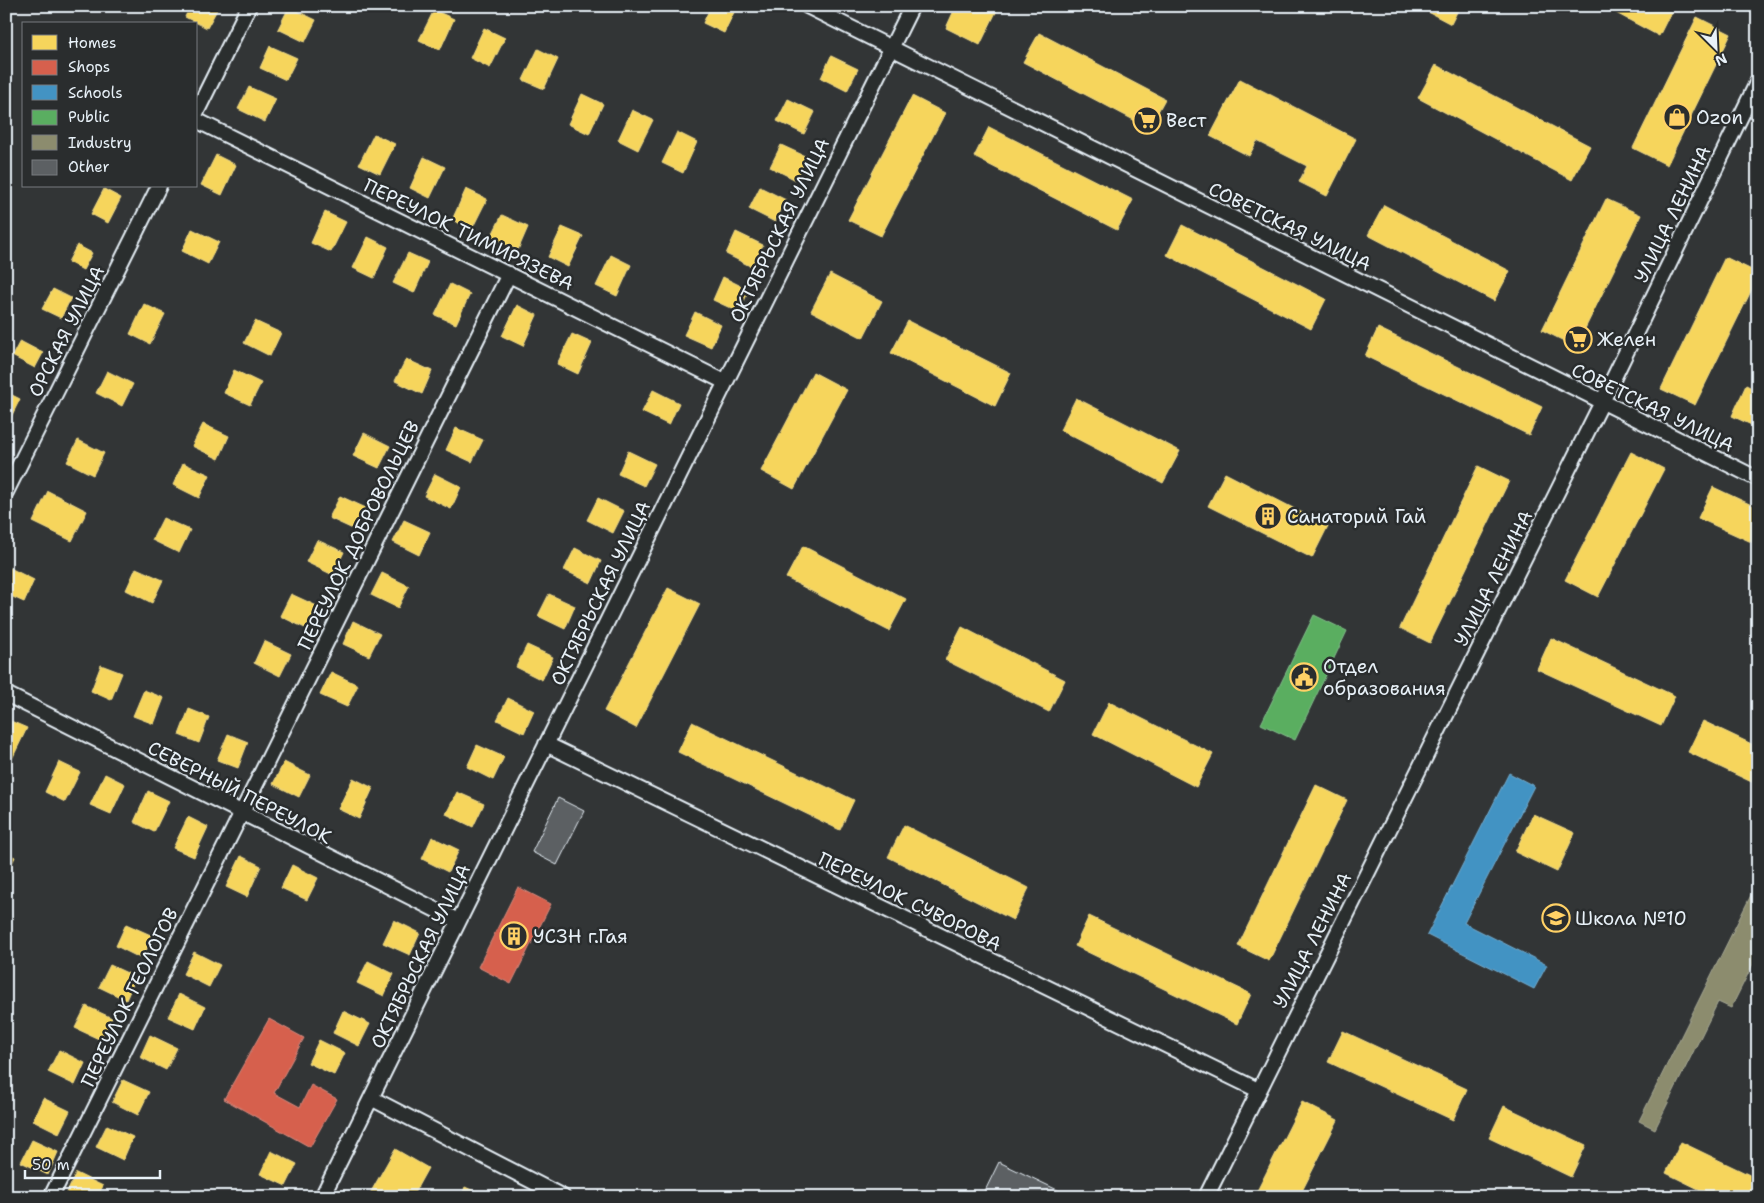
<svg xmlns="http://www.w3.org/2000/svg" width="1764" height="1203" viewBox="0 0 1764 1203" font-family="'Shantell Sans',sans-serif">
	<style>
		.homes { fill: #f6d55c; stroke: #f2dd8b }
		.shops { fill: #d6604d; stroke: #db8c80 }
		.schools { fill: #4393c3; stroke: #74afd3 }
		.public { fill: #5aae61; stroke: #85c28e }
		.industry { fill: #8c8c6e; stroke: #a8aa97 }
		.building { fill: #5c6063; stroke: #e8f1f8 }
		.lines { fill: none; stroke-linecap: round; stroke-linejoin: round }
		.minor-casing { stroke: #e8f1f8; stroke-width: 18 }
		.minor { stroke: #2a2d2e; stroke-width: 14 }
		.labels { text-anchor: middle; stroke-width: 5; stroke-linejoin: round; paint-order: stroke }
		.poi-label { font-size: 19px; fill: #e8f1f8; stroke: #2a2d2e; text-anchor: start }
		.street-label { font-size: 19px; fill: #e8f1f8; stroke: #2a2d2e }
	</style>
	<rect width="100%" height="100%" fill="#323536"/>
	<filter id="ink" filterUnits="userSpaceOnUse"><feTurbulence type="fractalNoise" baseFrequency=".02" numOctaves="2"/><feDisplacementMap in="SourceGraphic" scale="10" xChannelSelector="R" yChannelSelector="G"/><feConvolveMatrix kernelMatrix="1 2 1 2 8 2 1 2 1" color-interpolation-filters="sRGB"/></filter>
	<g filter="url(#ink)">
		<path class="homes" d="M190,6H219L207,28L185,17Z
			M676,6H691L688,12Z
			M711,6H737L724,33L703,23Z
			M956,6H999L980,45L946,28Z
			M1417,6H1460L1451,24Z
			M1603,6H1674L1659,36Z
			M289,7L316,20L305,42L278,29Z
			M434,10L454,19L440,50L419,40Z
			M1697,17L1731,34L1667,165L1633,148Z
			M484,28L505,38L490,68L470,58Z
			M1039,33L1165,99L1149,128L1023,62Z
			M270,46L297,58L286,80L260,68Z
			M538,49L558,59L544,89L523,80Z
			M831,56L858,69L847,91L821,78Z
			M1436,65L1590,146L1572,180L1418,98Z
			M1240,79L1356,139L1327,196L1299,182L1307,166L1257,141L1249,156L1210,136Z
			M249,87L276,99L265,122L238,109Z
			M582,94L603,104L589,134L568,124Z
			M912,96L945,113L881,236L848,220Z
			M788,99L815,112L804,134L777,121Z
			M632,110L653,120L638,150L618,140Z
			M989,127L1133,200L1117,230L974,157Z
			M677,132L697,142L683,173L662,163Z
			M374,134L395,144L380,174L359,164Z
			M781,145L807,157L796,180L770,167Z
			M216,155L236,165L222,195L201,185Z
			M424,157L445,167L430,198L410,188Z
			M760,187L786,200L775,222L749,209Z
			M104,189L121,198L108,223L91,214Z
			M466,189L487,199L472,229L452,220Z
			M1606,199L1641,215L1576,347L1542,330Z
			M1384,205L1510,271L1494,301L1368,235Z
			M325,212L346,222L331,252L311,243Z
			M502,215L528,227L518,250L491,237Z
			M1182,225L1326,299L1311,329L1167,255Z
			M562,227L583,236L568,267L548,257Z
			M192,229L219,242L208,264L182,251Z
			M736,232L763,245L752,267L726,254Z
			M368,237L388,247L374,278L353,268Z
			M77,245L92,253L83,270L68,262Z
			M408,253L428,262L414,293L393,283Z
			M611,255L631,265L617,296L596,286Z
			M1725,257L1758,273V277L1695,405L1661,389Z
			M830,274L882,301L863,338L811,311Z
			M723,277L749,290L739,312L713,300Z
			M450,284L470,294L456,324L435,315Z
			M53,289L71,298L61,318L42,309Z
			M144,304L165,314L150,344L130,334Z
			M517,305L537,315L523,346L502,336Z
			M695,312L721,325L711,347L684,335Z
			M255,321L281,333L270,356L244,343Z
			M908,321L1011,373L995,406L891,353Z
			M1378,328L1542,407L1529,435L1365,356Z
			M572,334L592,343L578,374L557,364Z
			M20,341L43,353L35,368L12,356Z
			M406,359L432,371L422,394L395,381Z
			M234,370L261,383L250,405L224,393Z
			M107,371L133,384L122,406L96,393Z
			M813,372L847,390L794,489L761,471Z
			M1746,385L1758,391V428L1732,416Z
			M653,390L679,403L669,425L642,412Z
			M6,392L20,399L11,417L6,415Z
			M1076,398L1180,451L1163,483L1060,430Z
			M203,424L229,436L219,459L192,446Z
			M456,428L483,440L472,462L446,450Z
			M364,433L390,446L379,468L353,456Z
			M78,440L104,453L93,475L67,462Z
			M628,451L655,464L644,486L618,474Z
			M1631,452L1664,469L1598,597L1565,580Z
			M183,463L210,475L199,498L173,485Z
			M1478,466L1509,481L1430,643L1400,628Z
			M1225,473L1328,526L1312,558L1208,506Z
			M435,474L461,487L451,509L424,496Z
			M1713,487L1758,508V545L1698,518Z
			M48,491L87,511L72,541L33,522Z
			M340,496L366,508L355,530L329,518Z
			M598,498L624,511L613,533L587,520Z
			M163,518L190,530L179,553L152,540Z
			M404,520L430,532L419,555L393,542Z
			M317,540L344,552L333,575L306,562Z
			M803,546L906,599L889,631L786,578Z
			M575,548L601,561L591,583L564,570Z
			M8,567L34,580L24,602L6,594Z
			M136,568L163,580L152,603L126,590Z
			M382,573L409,586L398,608L371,595Z
			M668,588L700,604L636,728L604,711Z
			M291,594L317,606L307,629L280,616Z
			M549,594L575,606L565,629L538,616Z
			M353,621L380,634L369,656L343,644Z
			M962,627L1065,680L1049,712L945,660Z
			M1551,638L1675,696L1661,726L1537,669Z
			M264,641L291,654L280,676L254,663Z
			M527,645L553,657L542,680L516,667Z
			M101,665L122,673L111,700L91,691Z
			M331,672L358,685L347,707L320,695Z
			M144,690L164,698L154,724L133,716Z
			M508,698L534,711L524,733L497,720Z
			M1109,702L1213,754L1196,787L1093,734Z
			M189,709L209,717L199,743L179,735Z
			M6,719L27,728L12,759L6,756Z
			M1703,721L1758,747V785L1688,752Z
			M692,722L854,800L840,830L678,752Z
			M228,734L248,742L238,768L217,760Z
			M477,745L504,757L493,780L467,767Z
			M59,762L80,772L65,802L45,792Z
			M284,762L310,775L299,797L273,784Z
			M105,774L125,784L111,814L90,805Z
			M353,778L373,788L359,819L338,809Z
			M1316,785L1347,800L1269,961L1238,946Z
			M148,791L169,801L154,832L134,822Z
			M457,792L484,804L473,827L446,814Z
			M1533,814L1575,833L1557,872L1515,852Z
			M188,817L208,827L194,857L173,848Z
			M904,825L1029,888L1013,920L888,857Z
			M432,837L459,850L448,872L422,859Z
			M6,853L15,857L6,876Z
			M241,856L261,866L247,897L226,887Z
			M292,865L318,878L307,900L281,888Z
			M1089,916L1251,994L1237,1024L1075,946Z
			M394,920L420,933L410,955L383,943Z
			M126,924L153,936L142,959L116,946Z
			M194,952L220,965L209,987L183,974Z
			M368,961L394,974L384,996L357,983Z
			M110,965L136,977L126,1000L99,987Z
			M179,994L205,1007L195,1029L168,1017Z
			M86,1006L112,1018L101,1040L75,1028Z
			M343,1011L370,1024L359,1046L333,1033Z
			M1343,1031L1467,1089L1453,1120L1328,1062Z
			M150,1035L177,1048L166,1070L140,1057Z
			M319,1040L345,1053L334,1075L308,1063Z
			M59,1050L85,1063L75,1085L48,1072Z
			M123,1080L149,1092L138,1115L112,1102Z
			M43,1098L70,1111L59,1133L33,1120Z
			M1302,1102L1338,1120L1299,1197H1254Z
			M1504,1106L1586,1145L1571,1177L1489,1138Z
			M107,1125L133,1137L123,1160L96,1147Z
			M32,1140L58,1152L48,1175L21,1162Z
			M1681,1142L1758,1179L1756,1197H1715L1666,1173Z
			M395,1149L428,1168L412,1197H368Z
			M271,1151L297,1164L286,1186L260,1174Z
			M76,1173L103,1186L97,1197L66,1195Z
			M465,1187L487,1197H461Z"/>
		<path class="shops" d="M518,887L551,904L511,984L478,967Z
			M269,1019L304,1038L274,1093L300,1107L311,1085L337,1099L310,1147L224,1099Z"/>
		<path class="schools" d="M1509,773L1534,786L1464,923L1547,965L1534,989L1427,935Z"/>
		<path class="public" d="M1314,615L1347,631L1295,740L1261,724Z"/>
		<path class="industry" d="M1758,881V954L1731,1008L1718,1002L1655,1129L1639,1121Z"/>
		<path class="building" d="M558,798L584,811L557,865L532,852Z
			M999,1162L1072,1197H982Z"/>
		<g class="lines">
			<g class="minor-casing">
				<path id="minor" d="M807,6L1758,479
					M196,113L249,6
					M196,120L725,382
					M6,492L159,186
					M6,694L458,921
					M546,744L1258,1090
					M371,1098L563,1197
					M51,1197L509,274
					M322,1197L912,6
					M1206,1197L1602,402L1758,81"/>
			</g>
			<use href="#minor" class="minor"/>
		</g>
	</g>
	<defs>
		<g id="shop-ring" transform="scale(1.4375)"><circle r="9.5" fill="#2a2d2e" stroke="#ffd166" stroke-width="1.5"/><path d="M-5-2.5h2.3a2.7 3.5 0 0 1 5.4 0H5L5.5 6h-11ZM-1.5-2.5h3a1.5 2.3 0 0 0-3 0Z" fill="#ffd166"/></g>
		<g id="supermarket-ring" transform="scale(1.4375)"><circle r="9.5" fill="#2a2d2e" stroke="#ffd166" stroke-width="1.5"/><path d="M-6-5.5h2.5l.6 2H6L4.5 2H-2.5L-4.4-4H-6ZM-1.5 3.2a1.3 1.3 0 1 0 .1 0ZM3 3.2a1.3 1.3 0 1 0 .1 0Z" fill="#ffd166"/></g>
		<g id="building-ring" transform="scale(1.4375)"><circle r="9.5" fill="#2a2d2e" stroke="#ffd166" stroke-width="1.5"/><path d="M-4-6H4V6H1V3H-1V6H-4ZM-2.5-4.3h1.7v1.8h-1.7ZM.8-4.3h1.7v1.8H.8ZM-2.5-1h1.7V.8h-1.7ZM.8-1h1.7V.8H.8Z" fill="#ffd166"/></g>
		<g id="civic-ring" transform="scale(1.4375)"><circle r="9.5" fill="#2a2d2e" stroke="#ffd166" stroke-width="1.5"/><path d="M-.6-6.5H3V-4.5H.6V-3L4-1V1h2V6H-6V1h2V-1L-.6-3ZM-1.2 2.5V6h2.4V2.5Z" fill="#ffd166"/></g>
		<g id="school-ring" transform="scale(1.4375)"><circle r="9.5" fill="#2a2d2e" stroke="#ffd166" stroke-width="1.5"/><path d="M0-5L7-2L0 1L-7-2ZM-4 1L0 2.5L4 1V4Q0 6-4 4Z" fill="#ffd166"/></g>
	</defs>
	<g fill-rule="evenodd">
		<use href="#shop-ring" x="1677" y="117"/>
		<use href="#supermarket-ring" x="1147" y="120"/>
		<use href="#supermarket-ring" x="1578" y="339"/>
		<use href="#building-ring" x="1268" y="516"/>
		<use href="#civic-ring" x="1304" y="677"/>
		<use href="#school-ring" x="1556" y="918"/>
		<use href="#building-ring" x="514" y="936"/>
	</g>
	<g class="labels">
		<g class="poi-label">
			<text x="1696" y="124">Ozon</text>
			<text x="1166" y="127">Вест</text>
			<text x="1597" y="346">Желен</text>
			<text x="1287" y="523">Санаторий Гай</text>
			<text x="1323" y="673">Отдел<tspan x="1323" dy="22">образования</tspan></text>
			<text x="1575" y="925">Школа №10</text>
			<text x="533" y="943">УСЗН г.Гая</text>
		</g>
		<g class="street-label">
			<text transform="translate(1672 214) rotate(-64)" y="7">УЛИЦА ЛЕНИНА</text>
			<text transform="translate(1290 226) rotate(26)" y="7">СОВЕТСКАЯ УЛИЦА</text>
			<text transform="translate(779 230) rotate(-64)" y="7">ОКТЯБРЬСКАЯ УЛИЦА</text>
			<text transform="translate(469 234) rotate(26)" y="7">ПЕРЕУЛОК ТИМИРЯЗЕВА</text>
			<text transform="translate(66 331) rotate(-63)" y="7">ОРСКАЯ УЛИЦА</text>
			<text transform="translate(1653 407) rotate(26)" y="7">СОВЕТСКАЯ УЛИЦА</text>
			<text transform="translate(358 535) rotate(-64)" y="7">ПЕРЕУЛОК ДОБРОВОЛЬЦЕВ</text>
			<text transform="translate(1493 578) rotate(-63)" y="7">УЛИЦА ЛЕНИНА</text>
			<text transform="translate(600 593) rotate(-64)" y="7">ОКТЯБРЬСКАЯ УЛИЦА</text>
			<text transform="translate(240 792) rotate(27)" y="7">СЕВЕРНЫЙ ПЕРЕУЛОК</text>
			<text transform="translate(910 901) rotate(26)" y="7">ПЕРЕУЛОК СУВОРОВА</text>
			<text transform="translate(1312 940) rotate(-63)" y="7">УЛИЦА ЛЕНИНА</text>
			<text transform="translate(420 956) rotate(-64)" y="7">ОКТЯБРЬСКАЯ УЛИЦА</text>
			<text transform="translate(129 997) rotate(-64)" y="7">ПЕРЕУЛОК ГЕОЛОГОВ</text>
		</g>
	</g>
	<rect width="1764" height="1203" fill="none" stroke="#2a2d2e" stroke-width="25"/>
	<rect x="12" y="12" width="1739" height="1178" fill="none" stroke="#e8f1f8" stroke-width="2" filter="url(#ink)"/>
	<rect x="22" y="22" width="175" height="165" fill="#2a2d2e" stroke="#767b7f"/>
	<rect x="32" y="35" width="25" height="15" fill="#f6d55c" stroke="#767b7f"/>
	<text x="68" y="48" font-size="15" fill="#e8f1f8">Homes</text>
	<rect x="32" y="60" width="25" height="15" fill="#d6604d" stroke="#767b7f"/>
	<text x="68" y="72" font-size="15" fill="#e8f1f8">Shops</text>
	<rect x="32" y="85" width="25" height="15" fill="#4393c3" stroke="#767b7f"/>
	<text x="68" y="98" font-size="15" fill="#e8f1f8">Schools</text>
	<rect x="32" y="110" width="25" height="15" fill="#5aae61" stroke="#767b7f"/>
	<text x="68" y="122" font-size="15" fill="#e8f1f8">Public</text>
	<rect x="32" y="135" width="25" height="15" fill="#8c8c6e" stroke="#767b7f"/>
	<text x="68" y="148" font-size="15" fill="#e8f1f8">Industry</text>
	<rect x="32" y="160" width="25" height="15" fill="#5c6063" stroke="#767b7f"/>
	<text x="68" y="172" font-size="15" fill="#e8f1f8">Other</text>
	<g transform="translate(1716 48) rotate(156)" stroke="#2a2d2e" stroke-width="4" paint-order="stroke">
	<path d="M0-4L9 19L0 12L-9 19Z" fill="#e8f1f8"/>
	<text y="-8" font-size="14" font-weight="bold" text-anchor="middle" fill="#e8f1f8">N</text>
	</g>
	<path d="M25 1170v8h135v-8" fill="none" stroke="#e8f1f8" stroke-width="2.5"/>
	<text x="32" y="1170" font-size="15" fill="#e8f1f8" stroke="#2a2d2e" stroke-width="4" paint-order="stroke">50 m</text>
</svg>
